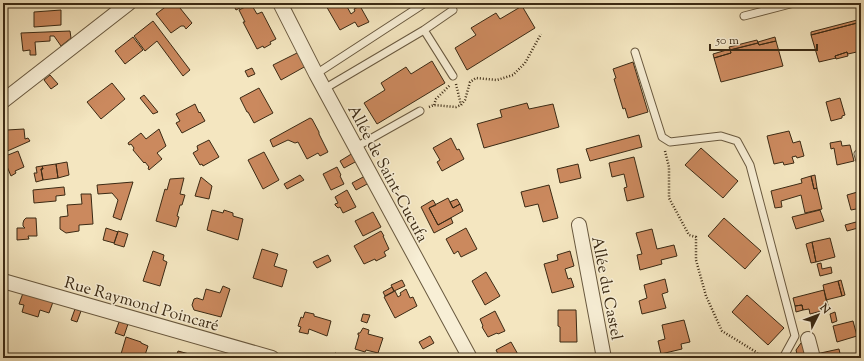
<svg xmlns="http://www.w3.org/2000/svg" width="864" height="361" viewBox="0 0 864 361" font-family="'Sorts Mill Goudy',serif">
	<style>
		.building { fill: #cb895e; stroke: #3b2a14 }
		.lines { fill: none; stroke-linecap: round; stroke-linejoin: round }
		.service-casing { stroke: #69593f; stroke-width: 9 }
		.minor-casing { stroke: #69593f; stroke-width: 16 }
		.path { stroke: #3b2a14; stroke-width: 2.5; stroke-dasharray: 1 2; stroke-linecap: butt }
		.service { stroke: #f8efd6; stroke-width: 7 }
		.minor { stroke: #f8efd6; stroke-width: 14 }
		.labels { text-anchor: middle; stroke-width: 3; stroke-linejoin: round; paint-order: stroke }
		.street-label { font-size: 16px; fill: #3b2a14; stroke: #f8efd6 }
	</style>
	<rect width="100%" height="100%" fill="#f4e6c0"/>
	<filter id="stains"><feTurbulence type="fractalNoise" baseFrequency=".005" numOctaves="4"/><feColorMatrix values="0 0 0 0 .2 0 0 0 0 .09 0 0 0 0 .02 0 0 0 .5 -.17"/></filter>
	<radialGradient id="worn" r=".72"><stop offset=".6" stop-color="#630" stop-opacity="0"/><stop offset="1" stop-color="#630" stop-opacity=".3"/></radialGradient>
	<path class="building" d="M173,3H176L192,23L186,29L184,26H181L171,33L156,14L168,5L169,6Z
		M240,3H248V4L236,10L234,6Z
		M327,3H345L351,14L355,11L354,9L360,6L369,22L358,27L355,22L340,30L325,4Z
		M251,4L257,14L262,12L276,39L270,42L271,44L264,48L263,46L257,49L243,22H245L239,10Z
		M522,6L535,28L467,70L455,48L476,35L471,28L496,13L500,19Z
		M61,10V25L34,27V12Z
		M861,19V22L811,35V32Z
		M153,21L190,70L183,76L157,41L145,51L134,36Z
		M861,22V51L848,54L847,52L835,56L836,58L819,62L811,35Z
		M70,31L71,38L61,46L54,36H50V41L35,42L36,55H30V50L23,51L21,33Z
		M133,37L143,50L125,64L115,51Z
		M775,37L776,41L759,45L758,42Z
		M757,40L758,43L730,50V49L729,47Z
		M776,41L783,66L721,82L714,58L731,53L730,50L758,43L759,45Z
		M730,49L731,53L714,58L713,54Z
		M299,52L306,66L281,80L273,65Z
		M847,52L848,56L836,59L835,56Z
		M432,61L445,83L377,124L364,103L385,90L381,83L406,67L411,74Z
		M633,62L648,112L628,118L625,108L623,109L614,79L616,78L613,69Z
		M252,68L255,74L248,77L245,71Z
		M50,75L58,84L51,89L44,80Z
		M112,83L125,99L101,119L87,102Z
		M259,88L273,113L254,123L248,112H247L240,98Z
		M144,95L158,112L153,114L140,98Z
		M840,98L845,115L842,116V118L831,121L826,102Z
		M527,103L529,109L553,104L559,127L484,148L477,124L502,117L500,110Z
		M195,104L199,113L200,112L205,121L182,133L176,123L180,121L176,114Z
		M310,118L312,119L319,132V134L328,152L320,156L318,153L307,159L298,142L295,143L288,140L273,147L270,140Z
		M3,127H6L7,130L24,129L25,139L28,138L30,141L3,153Z
		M159,129L166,146L157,153L162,159L149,170L148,168L149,167L145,162L144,163L133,150L134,148L131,144L129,145L128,143L141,133L146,139Z
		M789,131L793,143L800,141L804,156L797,158L796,156L792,157L794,163L784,165L783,162L774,164L767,136Z
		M639,135L642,147L590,161L586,149Z
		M451,138L457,150L459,149L464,159L442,171L437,162L440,160L433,148Z
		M209,140L219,157L203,166L202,164L200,165L193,153L198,150L197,146Z
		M841,141L842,146L850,145L854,161L837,165L834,148L831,149L830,143Z
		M701,148L738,181L723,198L685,165Z
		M18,151L24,167L15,171L16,173L11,176L3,157Z
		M264,152L279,180L263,189L248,160Z
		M353,153L357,161L344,168L340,161Z
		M634,157L644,197L627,201L624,188L627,187L624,174L612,177L609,163Z
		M67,162L69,175L58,178L56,164Z
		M56,164L58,178L43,180L41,169H43L42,166Z
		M578,164L581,178L560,183L557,169Z
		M42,166L43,169H41L43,180L36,182L34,173H37L36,167Z
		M337,167L341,175L340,176L344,184L331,190L323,174Z
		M300,175L304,180L287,189L284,184Z
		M815,175L817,188L814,189L811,176Z
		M365,176L369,183L356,190L352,183Z
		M811,176L814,189L817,188L822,209L805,213L801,195L781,201L782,207L775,208L771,191L802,183L801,179Z
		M201,177L212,186L209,199L195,196Z
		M184,178L180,194L185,195L182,205H180L177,216L179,217L176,227L156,221L165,189L167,190L170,179Z
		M133,182L121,220L113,217L118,200L112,193L98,194L97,185Z
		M549,185L558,218L543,222L538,204L525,207L521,192Z
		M64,187L65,195L56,196V201L34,203L33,190Z
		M347,190L356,207L343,213L340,207L338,208L335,205V204L338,203L335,197Z
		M861,191V208L851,210L847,195Z
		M81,194H91L93,224L79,225V231L66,233L60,229V217L68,216L67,205L82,204Z
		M448,198L453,208L460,204L463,211L438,225L429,208Z
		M457,199L460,204L453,208L450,202Z
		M433,200L436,205L429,208L438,225L451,218L453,223L434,233L421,207Z
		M212,210L223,213L224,210L233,213V216L243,219L238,240L207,230Z
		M820,210L824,221L796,229L792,217Z
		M373,212L381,227L363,236L355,221Z
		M26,218H36L37,236H28L29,239L17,240V228H25L23,226V223L24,220Z
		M724,218L761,251L745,269L708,236Z
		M856,222L858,228L847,231L845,225Z
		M106,228L118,232L114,243L103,240Z
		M466,228L477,249L461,257L458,251L454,254L446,239Z
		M652,229L657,249L674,245L677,256L661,260L662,264L640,270L637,255L642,254L636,233Z
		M118,231L128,234L124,247L114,244Z
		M381,231L384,236H383L389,249L384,252L386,256L376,261L375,259L364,264L354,246Z
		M830,238L835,257L816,262L812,242Z
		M812,242L816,262L811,263L806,244Z
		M262,249L278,254L274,266L287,270L282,287L253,278Z
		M153,251L164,255L163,260L167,262L160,286L143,281Z
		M570,251L574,266L565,269L568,279L571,278L574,287L552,293L544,264L558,260L557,255Z
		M328,255L331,261L317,268L313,262Z
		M821,263L822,269L831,267L832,273L820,276L817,264Z
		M486,272L500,296L485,305L472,281Z
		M665,279L668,292L662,294L666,308L642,314L639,301L647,298L644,285Z
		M402,280L405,286L394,291L391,285Z
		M841,280L845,295L842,296L838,281Z
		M838,281L842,296L826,300L823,285Z
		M223,286L230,289L221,317L194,310L192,305L194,299L197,298L203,300L206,289L220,293Z
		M392,287L394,291L385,296L383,292Z
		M406,289L410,298L413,297L417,306L395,318L384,297L395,291L398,297L401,295L400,293Z
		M824,290L829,309L810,314L809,309L803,310L802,305L795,306L793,298Z
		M23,293L53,302L49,313L40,310L38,317L22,312L24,305L19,304Z
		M747,295L784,328L768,345L732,312Z
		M802,305L803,310L796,312L795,306Z
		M75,309L81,311L77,322L71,320Z
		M558,310H576L577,342H560V327L558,326Z
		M495,311L505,331L498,334L497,333L488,337L482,327L483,326L480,319Z
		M305,312L314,314V316L331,321L327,336L309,329L308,334L299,332L301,327L298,326L301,317L303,318Z
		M835,312L837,321L832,323L830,314Z
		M363,314L370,315L367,323L361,321Z
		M684,320L690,342L681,344L682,349L661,354L658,341L665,339L662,325Z
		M853,321L857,336L837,342L833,326Z
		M119,322L128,324L124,336L115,333Z
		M363,328L369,330L368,334L383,338L378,353L366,350L365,352L355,349L359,335H358V333H360Z
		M430,336L434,343L423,349L419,342Z
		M126,337L141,342V343L148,346L144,358H132L121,354Z
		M511,342L520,358H500L496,350Z
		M804,342L808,358H798L796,350L801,343Z
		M839,349L841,358H817L816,354Z
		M178,351L204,358H176Z
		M335,353L347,357V358H334Z"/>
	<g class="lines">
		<g class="service-casing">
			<path id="service" d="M744,16L794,3
				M424,30L453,76
				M635,52L662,137L670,142L721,136L737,141L750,165L795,336L783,358
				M316,74L425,3
				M324,89L424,30L453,10
				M356,147L420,111
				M858,154L861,164"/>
		</g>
		<g class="minor-casing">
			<path id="minor" d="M280,3L316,74L470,358
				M3,101L129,3
				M579,225L604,358
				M3,281L272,358
				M808,339L813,358"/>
		</g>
		<path class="path" d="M456,84L461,105
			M434,105L436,99L450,85
			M429,107L434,105L456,107L461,105L465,100L470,82L476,78L497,80L513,75L525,63L541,34
			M665,151L669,167V198L689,235L696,237V260L706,296L722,331L756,352L761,358"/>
		<use href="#service" class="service"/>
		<use href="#minor" class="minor"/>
	</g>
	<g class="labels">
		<g class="street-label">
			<text transform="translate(389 173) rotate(62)" y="6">Allée de Saint-Cucufa</text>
			<text transform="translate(608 288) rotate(79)" y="6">Allée du Castel</text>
			<text transform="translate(142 303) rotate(16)" y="6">Rue Raymond Poincaré</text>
		</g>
	</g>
	<rect width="864" height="361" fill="none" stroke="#f4e6c0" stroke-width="16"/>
	<rect x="4" y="4" width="856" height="353" fill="none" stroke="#3b2a14" stroke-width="2"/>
	<rect x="8" y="8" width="848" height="345" fill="none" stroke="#3b2a14"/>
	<g transform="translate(818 315) rotate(48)" stroke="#f8efd6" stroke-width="3" paint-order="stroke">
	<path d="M0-3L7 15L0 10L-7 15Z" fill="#3b2a14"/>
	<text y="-6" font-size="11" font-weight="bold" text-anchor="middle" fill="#3b2a14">N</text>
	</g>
	<path d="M710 44v6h107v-6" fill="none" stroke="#3b2a14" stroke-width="2"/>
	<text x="716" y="44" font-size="12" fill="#3b2a14" stroke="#f8efd6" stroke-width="3" paint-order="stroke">50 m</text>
	<rect width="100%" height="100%" filter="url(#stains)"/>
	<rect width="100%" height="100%" fill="url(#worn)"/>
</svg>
